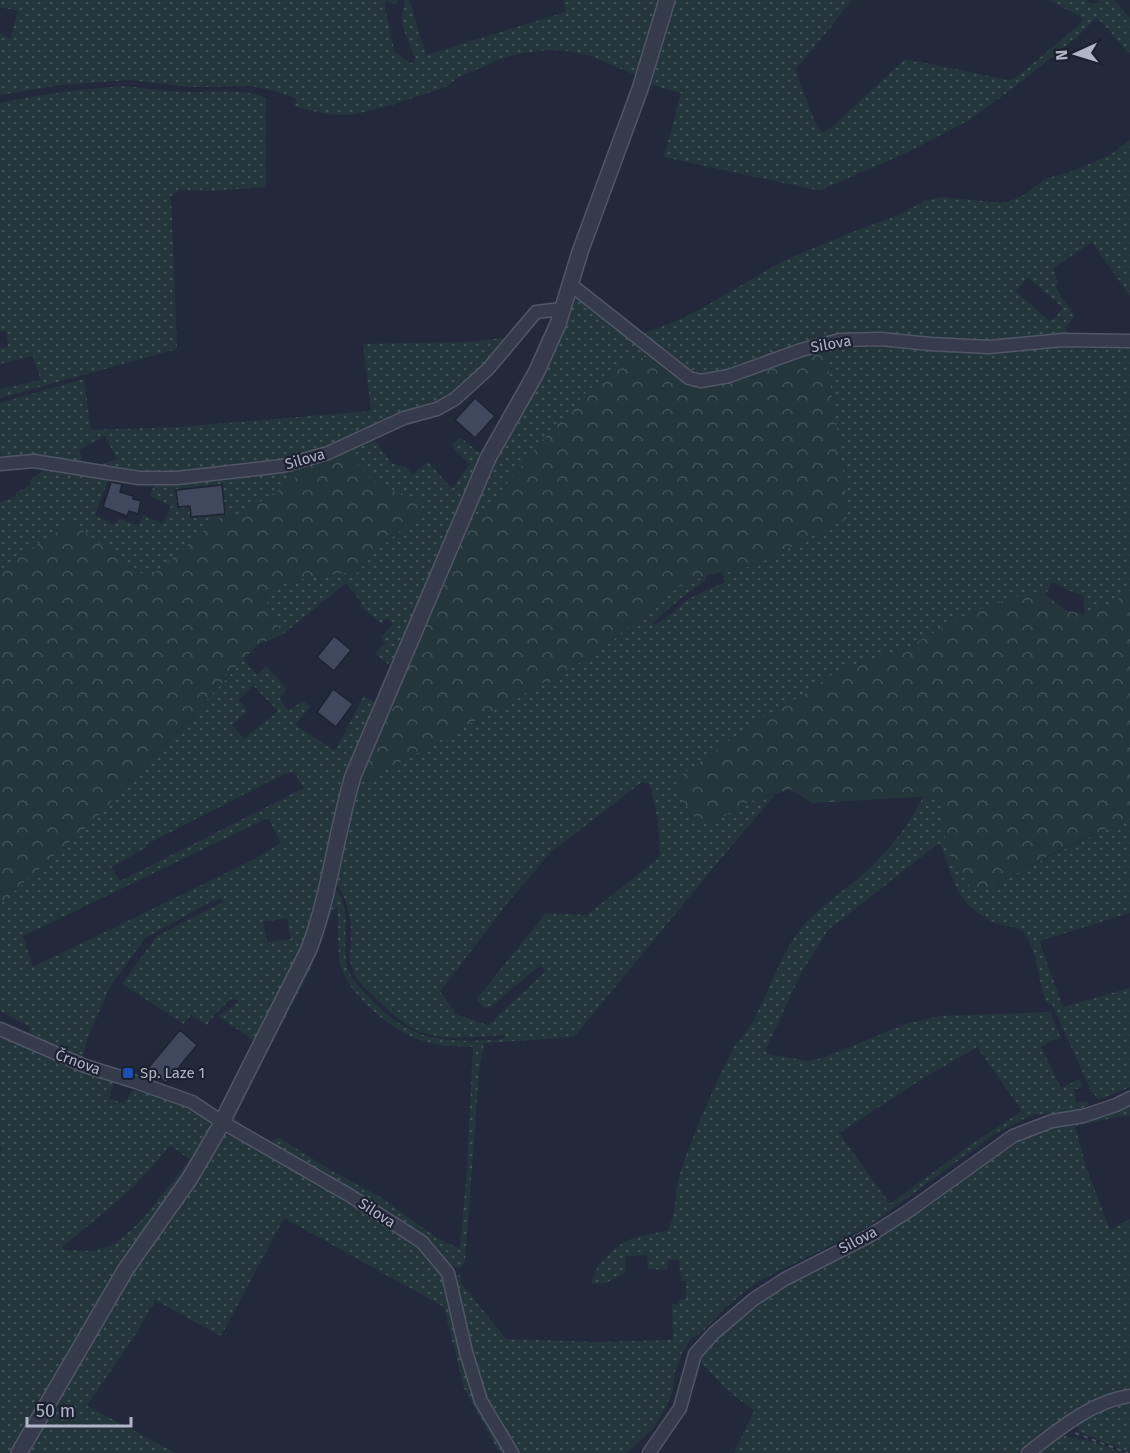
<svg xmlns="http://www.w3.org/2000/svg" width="1130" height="1453" viewBox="0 0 1130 1453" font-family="'Fira Sans',sans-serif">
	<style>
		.grass { fill: url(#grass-dots); fill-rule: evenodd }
		.forest { fill: url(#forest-crowns) }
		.building { fill: #40485d; stroke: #1d2332; stroke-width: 1.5 }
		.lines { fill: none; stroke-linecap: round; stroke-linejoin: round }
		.minor-casing { stroke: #505666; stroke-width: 15 }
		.tertiary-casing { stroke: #505666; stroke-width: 18 }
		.path { stroke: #415359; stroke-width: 2; stroke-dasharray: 4.5 4.5; stroke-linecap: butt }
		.minor { stroke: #353b4b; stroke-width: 12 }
		.tertiary { stroke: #353b4b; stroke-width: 15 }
		.transit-dot { fill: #1a4fb4; stroke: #1b2130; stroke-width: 2 }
		.labels { text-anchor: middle; stroke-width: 4.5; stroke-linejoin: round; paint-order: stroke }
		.street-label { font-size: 15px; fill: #b0b6c7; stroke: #1b2130 }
		.poi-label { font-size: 15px; fill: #b0b6c7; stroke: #1b2130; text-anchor: start }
	</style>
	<defs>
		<pattern id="grass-dots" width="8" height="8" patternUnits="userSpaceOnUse" patternTransform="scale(1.5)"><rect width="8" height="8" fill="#24363c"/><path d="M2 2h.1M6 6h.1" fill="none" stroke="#415157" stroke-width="1.8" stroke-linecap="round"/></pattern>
		<pattern id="forest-crowns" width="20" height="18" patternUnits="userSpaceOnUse" patternTransform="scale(1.5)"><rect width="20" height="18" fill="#24363c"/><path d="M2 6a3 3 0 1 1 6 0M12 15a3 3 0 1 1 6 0" fill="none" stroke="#415157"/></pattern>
	</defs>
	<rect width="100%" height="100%" fill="#22293b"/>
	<path class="grass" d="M0,0H398L396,4H391L388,0L385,3C386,20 392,34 394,51L410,63L415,62C414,47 402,34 402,19C402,12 406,8 404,0H409L426,55L566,12L563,0H660L638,76L591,56L568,51L548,50L516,54L500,59L457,78L446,87C417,96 386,108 355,114C336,117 313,112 295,106L296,99L278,92L252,86L190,87L130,80L60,85L0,95V33L10,39L18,11L0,7Z
		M673,0H853L846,7L830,28L795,70L817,127L822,133L833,126L905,59L1009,80L1018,76L1080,24L1083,18L1049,0H1085L1093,4L1100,3L1099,0H1114L1130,18V55L1103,23L1096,18L1077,37L1012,89L969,120L908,152L821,190L811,189L664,157L681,93L648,84Z
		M126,86C145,88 163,91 182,92C207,93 245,88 266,98V187L210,191L179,190L171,196L177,349L0,398V389L41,380L33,356L0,364V348L8,346L6,331H0V103C42,94 83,89 126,86Z
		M1130,140V296L1092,242L1053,268L1058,283L1055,287L1075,316L1065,328L1071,337L988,345L875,336L727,375L691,376L640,338L647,332L679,320L699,310L783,261L855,231L899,215L926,200L943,197L992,202H1008L1024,195L1045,179L1076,170L1110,155ZM1028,277L1063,308L1050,322L1016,291Z
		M585,298L650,356L626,361L609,371L583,396L541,442L473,525L462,526L494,463L517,425L545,372L571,303L576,299Z
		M510,337L483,372L439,404L425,405L416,412L354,439L292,461L162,475L102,468V464L117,459L105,436L79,450L83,464L44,456L4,460L0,452V403L84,379L91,430L179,427L371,411L363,344L470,342Z
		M836,344H1087L1130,348V591L1111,604L1084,614V596C1074,592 1065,590 1056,583H1051L1046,595L1038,593L974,611L898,652L842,668L806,693L757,721L680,776L712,821L757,798L775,795L723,856L574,1037L484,1043L479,1072L465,1262L459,1269L450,1264L424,1241L230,1121V1115L300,984L317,945L341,844L360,779L365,782L599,652L657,602L683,584L706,576V580L680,599L652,623L653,626L669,616L688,599L725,582L722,573L758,564L848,509L825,346ZM642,782L650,784L658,821L660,857L587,915L546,913L476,1000L485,1008L492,1006L540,965L546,971L488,1025L457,1015L440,992L508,902L551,852ZM338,885C346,899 351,916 351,933C351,943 349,954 351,965C354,979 365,988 375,997C387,1009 399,1021 414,1029C440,1042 476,1037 505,1035L504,1039C446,1043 411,1043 370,998C362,990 351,980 348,969C340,941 354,916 336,889ZM337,907C340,925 336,951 341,967C351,998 396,1034 426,1042C440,1047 458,1046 473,1047L467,1168L460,1249L437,1238L380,1197L327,1168L278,1137L269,1144L248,1130L234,1117L311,968L333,909Z
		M372,436L391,463L406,467L412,475L428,462L452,489L470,464L451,446L460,437L483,456L470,478L395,663L391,666L375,654L385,643L381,637L393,624L388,618L381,623L360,606L362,603L346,583L282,635L264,596L282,582L351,572L353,577L372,556L385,490L379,487L344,451Z
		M296,466L298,473L293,481L240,515L219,518L150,577L145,576L74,525L68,524L0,570V502L16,497V492L30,486V480L49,467L109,477L95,515L114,525L120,519L139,526L143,515L163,524L171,506L150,496L155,482Z
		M244,660L257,675L266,666L287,689L280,697L284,706L289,710L303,701L310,707L295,725L335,751L364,696L376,703L337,806L319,891L303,945L255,1041L218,1016L234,1006L238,1001L231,999L215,1014L207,1025L191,1015L184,1024L122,984L157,936L223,902L220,899L212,901L145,938L110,987L88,1037L81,1062L29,1037L30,1027L0,1011V904L96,818ZM253,685L278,711L244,739L232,725L247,711L239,700ZM294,772L304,788L120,881L111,867L147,847V844L282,775ZM268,818L281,843L255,859L33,967L23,936ZM287,918L291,939L267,942L263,922Z
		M933,796L942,808L945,839L949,855L971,888L987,889L1052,855L1130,818V913L1039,941L1063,1007L1130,988V1087L1099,1100L1091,1091L1052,1004L1046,1002C1038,980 1038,955 1026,935C1020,925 1006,927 996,923C989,921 979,914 973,909C953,892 950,864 939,843L828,930L801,973L766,1049L768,1054L808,1061L823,1058L906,1024L940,1016L1050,1012L1061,1039L1052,1040L1041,1047L1061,1088L1079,1079L1083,1087L1074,1090L1076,1103L1087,1101L1090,1105L1071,1112L1032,1115L996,1133L866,1228L757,1282L725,1308L701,1333L691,1339L682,1353L675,1372L673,1388L667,1406L653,1428L627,1453H516C477,1407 466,1337 454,1280L455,1276L460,1275L461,1283L506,1339L596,1342L673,1340L672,1304H678L679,1300L686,1299V1281L681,1280L679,1261L668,1259L667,1270L648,1269L647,1255L626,1256L625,1273L606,1283L592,1284C593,1266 614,1247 629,1240C641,1235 655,1233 667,1231C678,1214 674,1196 679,1177C694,1131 713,1088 735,1045C764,1016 773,964 800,930C820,904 852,887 875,863C894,844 911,821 923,797ZM977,1047L1022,1111L969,1146L890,1204L839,1133L919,1081Z
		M0,1035C36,1054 73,1072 114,1082L109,1098L124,1104L132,1090C148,1094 200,1106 208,1121C211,1127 208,1134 207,1140L13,1453H0V1153L2,1147H0ZM170,1145L190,1160L141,1221L115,1244L94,1251L64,1250L62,1247C101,1215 140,1185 170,1145Z
		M1130,1103V1116L1113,1118L1075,1126L1086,1167L1110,1230L1130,1219V1393L1047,1432L1018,1453H734L754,1411L725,1388L698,1359L706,1347L762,1298L1011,1141L1029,1133Z
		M224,1135L234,1137L354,1202L412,1239L444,1276L454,1322L508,1453H501L498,1450L464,1388L444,1307L284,1218L221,1336L155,1300L139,1329L87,1406L176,1453H28L116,1295L206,1168Z
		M1130,1400V1452L1079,1432L1076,1425C1094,1414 1110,1405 1130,1400Z
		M1061,1435L1094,1442L1122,1453H1034Z"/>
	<path class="forest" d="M825,346L848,509L846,519L758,564L706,576L683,584L657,602L599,652L365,782L360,779L462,526L473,525L541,442L583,396L609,371L626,361L650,356L682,378L697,384Z
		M344,451L380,487L416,498L420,503L418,514L372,556L352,577L351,572L282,582L264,596L282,635L257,645L96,818L0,904V570L68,524H74L144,576L150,577L219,518L240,515L293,481L298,473L296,466Z
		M1130,591V818L1052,854L987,889L971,888L949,855L945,839L942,808L933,796L812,803L790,789C778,794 764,795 754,800C740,806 713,826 698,822L676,791V784L680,776L757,721L806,693L842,668L898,652L974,611L1025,594L1038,593L1046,595L1065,610L1084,614L1111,604Z"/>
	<path class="building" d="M475,398L495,416L475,438L455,420Z
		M111,482L122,484L120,492L133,496V499L141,501L138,514L129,511L127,516L103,507Z
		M222,485L225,514L191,517L190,506L178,507L176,490Z
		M334,636L351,650L334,671L317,657Z
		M333,689L353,704L336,727L317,712Z
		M180,1030L197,1045L166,1083L148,1068Z"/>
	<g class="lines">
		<g class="minor-casing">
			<path id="minor" d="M570,284L689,378L701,381L729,376L801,350L840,340L881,339L930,344L989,347L1063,340L1130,341
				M0,464L34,461L139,478H177L282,466L328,453L404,418L437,409L455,399L488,369L536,312L562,309
				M0,1029L85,1066L133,1081L192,1102L222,1122L349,1195L422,1242L448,1273L466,1352L481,1401L512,1453
				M649,1453L680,1408L695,1354L714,1333L754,1299L785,1279L869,1236L907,1212L1013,1136L1052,1121L1083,1116L1116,1105L1130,1098
				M1028,1453C1058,1430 1092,1401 1130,1396"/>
		</g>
		<g class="tertiary-casing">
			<path id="tertiary" d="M19,1453L126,1269L190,1178L218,1130L309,949C330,893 336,833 353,776L488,458L536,373L558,324L580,252L640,89L667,0"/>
		</g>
		<path class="path" d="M1075,1433L1128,1453"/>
		<use href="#minor" class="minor"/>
		<use href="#tertiary" class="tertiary"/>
	</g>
	<rect class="transit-dot" x="122" y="1067" width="12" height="12" rx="3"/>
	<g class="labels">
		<g class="street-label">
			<text transform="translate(831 344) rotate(-10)" y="5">Silova</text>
			<text transform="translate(305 459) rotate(-16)" y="5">Silova</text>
			<text transform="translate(78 1062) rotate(20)" y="5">Črnova</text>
			<text transform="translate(377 1213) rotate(33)" y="5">Silova</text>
			<text transform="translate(858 1240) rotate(-28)" y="5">Silova</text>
		</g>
		<g class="poi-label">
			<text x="140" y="1078">Sp. Laze 1</text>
		</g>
	</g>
	<g transform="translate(1076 54) rotate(266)" stroke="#1b2130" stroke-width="4.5" paint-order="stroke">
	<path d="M0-4.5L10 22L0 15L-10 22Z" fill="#b0b6c7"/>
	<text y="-9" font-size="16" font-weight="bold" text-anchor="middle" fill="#b0b6c7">N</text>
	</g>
	<path d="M27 1417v9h104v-9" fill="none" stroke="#b0b6c7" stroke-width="3"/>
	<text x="36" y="1417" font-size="18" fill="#b0b6c7" stroke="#1b2130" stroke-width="4.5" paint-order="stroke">50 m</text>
</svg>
